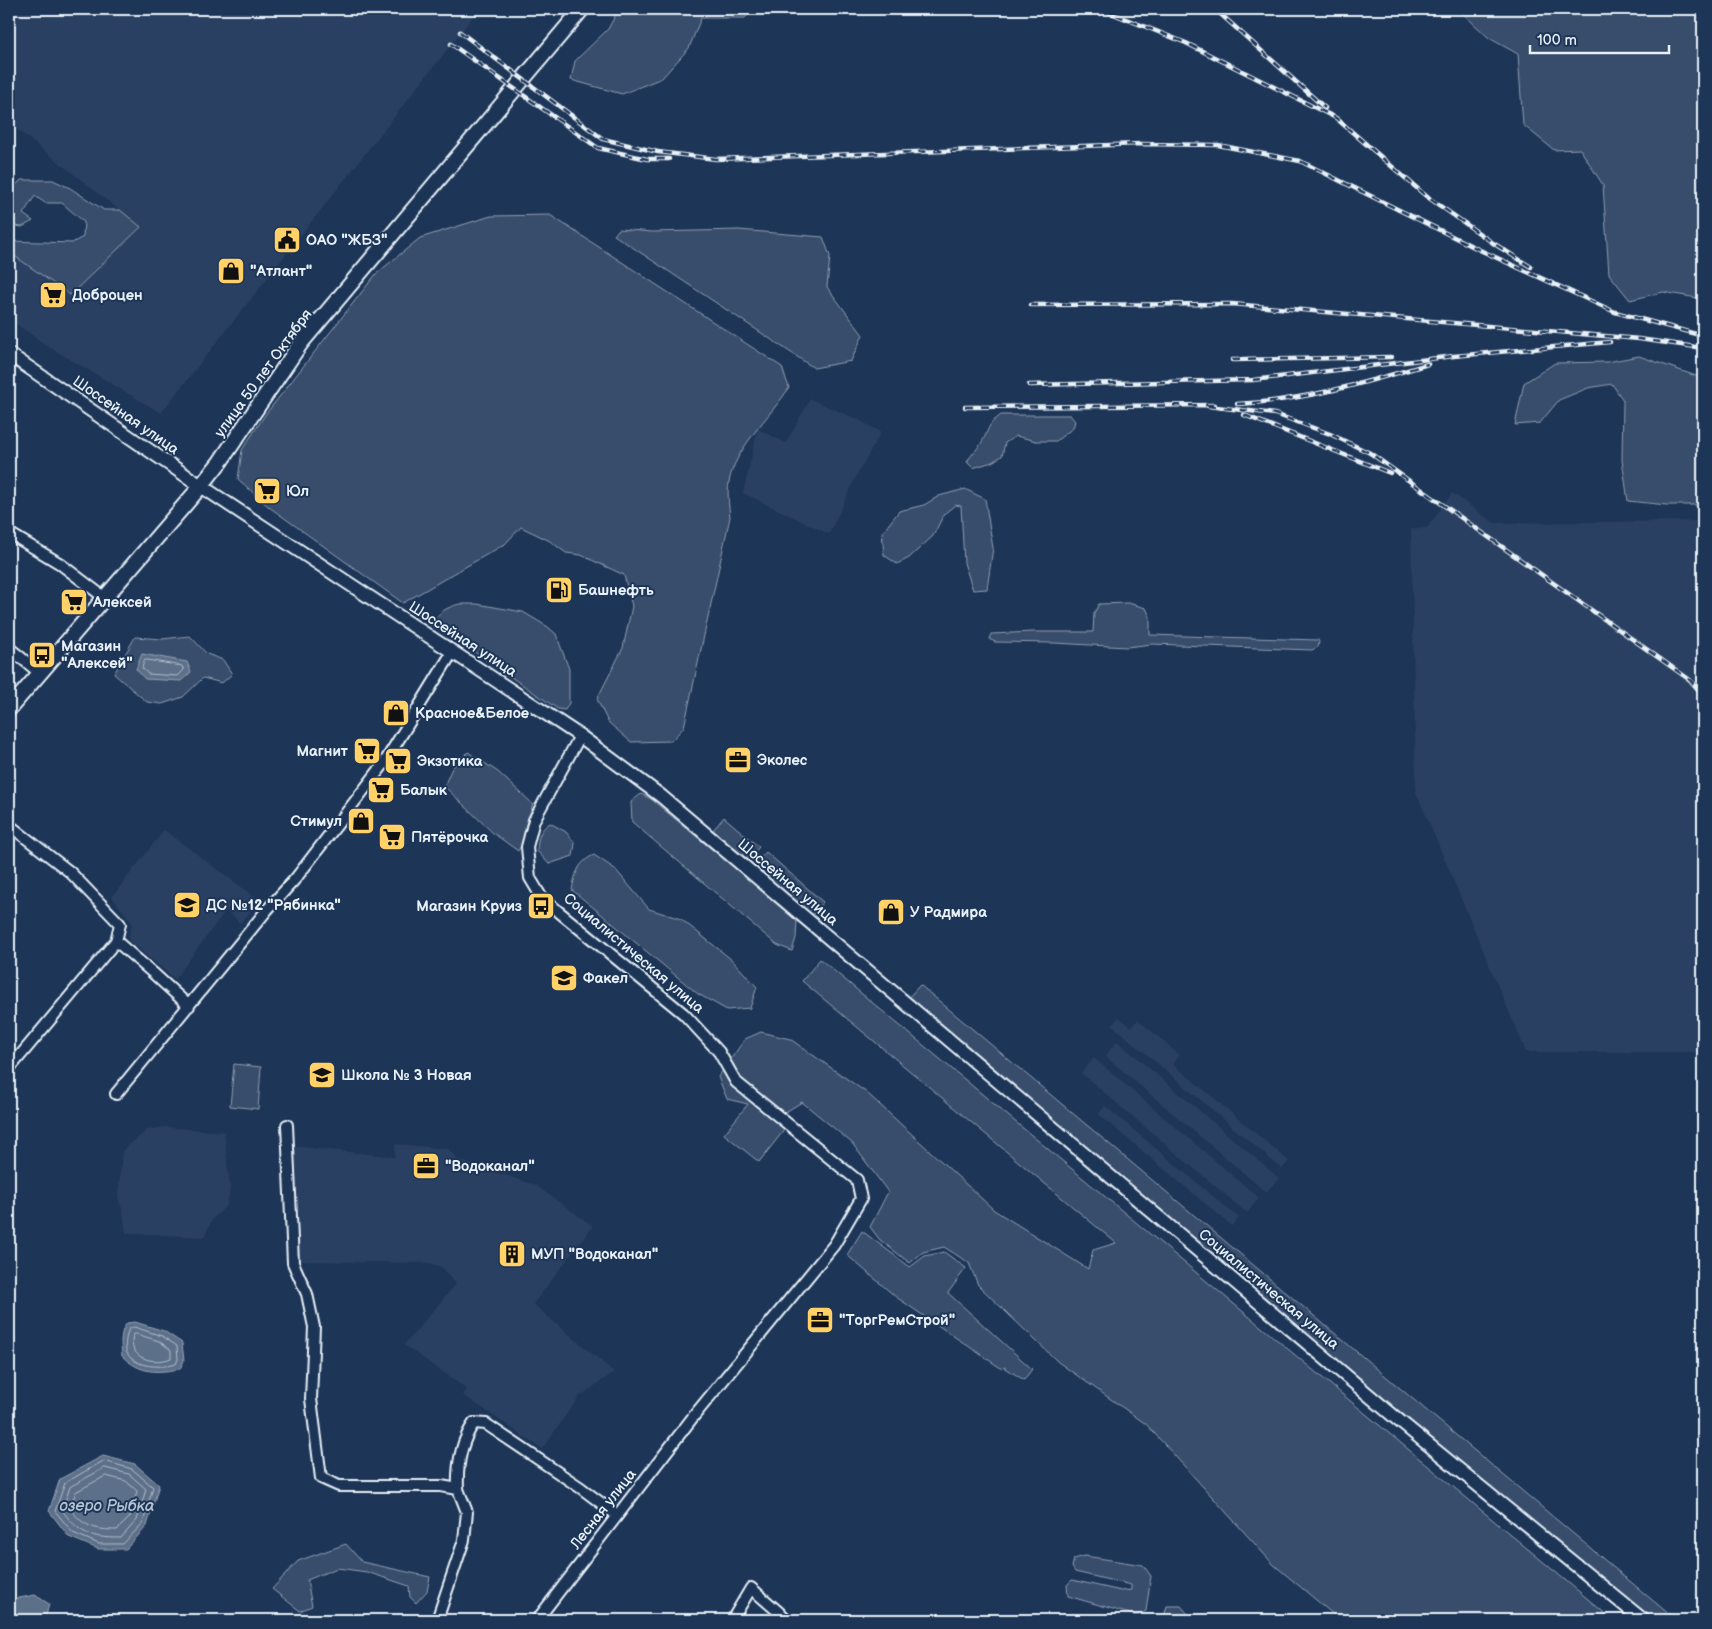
<svg xmlns="http://www.w3.org/2000/svg" width="1712" height="1629" viewBox="0 0 1712 1629" font-family="'Balsamiq Sans',sans-serif">
	<style>
		.built { fill: #2a4162 }
		.green { fill: #374d6c; stroke: #909fb2 }
		.water { fill: #5d7089; stroke: #95a4b5 }
		.lines { fill: none; stroke-linecap: round; stroke-linejoin: round }
		.shore { stroke: #b0bdcc; stroke-width: 1 }
		.minor-casing { stroke: #e8f1f8; stroke-width: 14 }
		.tertiary-casing { stroke: #e8f1f8; stroke-width: 16 }
		.secondary-casing { stroke: #e8f1f8; stroke-width: 18 }
		.minor { stroke: #1d3557; stroke-width: 10 }
		.tertiary { stroke: #1d3557; stroke-width: 12 }
		.secondary { stroke: #1d3557; stroke-width: 14 }
		.rail-casing { stroke: #e8f1f8; stroke-width: 4.5 }
		.rail { stroke: #1d3557; stroke-width: 2.5; stroke-dasharray: 8; stroke-linecap: butt }
		.labels { text-anchor: middle; stroke-width: 4; stroke-linejoin: round; paint-order: stroke }
		.poi-label { font-size: 15px; font-weight: bold; fill: #e8f1f8; stroke: #1d3557; text-anchor: start }
		.street-label { font-size: 15px; fill: #e8f1f8; stroke: #1d3557 }
		.water-label { font-size: 16px; font-style: italic; fill: #b7c4d1; stroke: #1d3557 }
	</style>
	<rect width="100%" height="100%" fill="#1d3557"/>
	<filter id="ink" filterUnits="userSpaceOnUse"><feTurbulence type="fractalNoise" baseFrequency=".02" numOctaves="2"/><feDisplacementMap in="SourceGraphic" scale="10" xChannelSelector="R" yChannelSelector="G"/><feConvolveMatrix kernelMatrix="1 2 1 2 8 2 1 2 1" color-interpolation-filters="sRGB"/></filter>
	<g filter="url(#ink)">
		<path class="built" d="M9,9H479L161,413L46,345L9,319V252L70,294L141,227L9,123Z
			M810,399L857,419L881,432L856,477L829,534L743,493L758,429L786,443Z
			M1452,493L1494,523L1703,521V1052H1526L1416,792L1411,529L1427,528Z
			M164,830L260,901L240,923L226,910L175,979L128,940L132,923L112,897Z
			M1119,1017L1131,1027L1138,1020L1180,1055L1173,1064L1289,1161L1282,1169L1112,1025Z
			M1117,1041L1279,1178L1266,1192L1105,1056Z
			M1094,1058L1259,1198L1247,1213L1081,1073Z
			M1105,1106L1239,1218L1232,1226L1098,1114Z
			M165,1127L224,1132L230,1189L227,1205L213,1218L204,1237L126,1233L123,1212L118,1197L122,1151L147,1130Z
			M395,1144L448,1149L458,1160L535,1185L593,1226L533,1304L614,1372L579,1397L542,1449L463,1395L467,1389L404,1345L456,1284L443,1268L430,1263L299,1261L292,1146L395,1157Z"/>
		<path class="green" d="M619,9H753L745,18H701L689,48L662,78L622,94L571,80L575,61L608,29Z
			M1458,9H1703V299L1663,292L1630,300L1609,274L1603,185L1580,149L1554,150L1523,125L1518,54L1489,38Z
			M21,180H53L70,188L104,210H120L141,227L70,295L9,252V241L72,243L83,237L84,222L62,203H45L35,196L23,214L33,221L22,227L9,225V192Z
			M550,215L782,367L789,388C770,417 735,448 729,482C727,493 729,506 730,517L684,727L671,741L631,742L608,722L597,699L623,648L632,606L624,575L581,555L566,553L550,541L521,527L505,544L403,603L269,507L238,479L242,450L265,415L376,274L420,238L491,216Z
			M619,229L652,232L739,230L823,237L830,256L827,287L863,335L851,361L814,368L614,235Z
			M1639,356L1699,377H1703V505H1667L1628,501L1622,460L1623,400L1612,384L1588,388L1559,400L1540,423L1515,425L1524,383L1555,363L1607,362Z
			M1001,415H1070L1075,421L1073,428L1056,441H1036L1016,436L1005,443L1002,456L992,462L973,468L967,462C971,454 978,449 982,442C990,428 986,426 1001,415Z
			M965,489L985,499L993,548L987,589L973,590L964,563L961,506L955,505L944,514L933,536L909,558L897,564L884,555L882,533L899,511L924,505L939,496Z
			M1128,603L1146,608L1150,617V635L1318,640L1319,642L1318,647L1312,650L1152,644L1127,647L1054,643L995,642L989,639L991,634L1033,632H1093L1094,613L1099,604Z
			M459,604H477L523,612L548,627L556,634L569,669V703L565,710L558,709L433,624L432,623C439,611 447,608 459,604Z
			M190,636L207,654L223,660L232,674L222,683L203,678L183,697L162,704L147,702L114,674L135,637L162,639Z
			M468,752L498,772L533,804L526,824L522,844L518,851L493,833L444,786L452,768Z
			M641,794L651,799L797,920L796,938L792,951L777,945L632,822L631,802Z
			M724,817L759,847L747,860L713,830Z
			M550,823L566,832L575,843L573,856L549,864L537,851C538,838 539,830 550,823Z
			M766,852L823,902L812,915L754,865Z
			M594,855L615,869L649,909L681,919L732,960L757,987L750,1008L727,1010L698,994L572,890C575,874 578,862 594,855Z
			M820,959L1613,1620H1340L1273,1564L1146,1424L1058,1362L978,1285L969,1263L944,1247L923,1252L910,1263L880,1240L870,1227L888,1192L852,1143L802,1102L782,1114L755,1105L785,1129L759,1162L724,1134L748,1104L727,1099L718,1077L745,1039L761,1032L790,1039L867,1093L994,1210L1088,1269L1093,1250L1116,1243L802,981Z
			M920,985L1676,1620H1648L908,998Z
			M234,1064L261,1067L258,1109L230,1106Z
			M862,1231L910,1267L925,1256L944,1252L966,1268L948,1293L1032,1369L1024,1380L1004,1367L1002,1369L896,1297L847,1255Z
			M346,1544L362,1562L430,1577L427,1591L416,1603L410,1597L409,1586L367,1572L337,1568L307,1580L312,1606L300,1611L272,1589L298,1561Z
			M1085,1556L1143,1565L1151,1576L1146,1611L1137,1616L1068,1596L1067,1585L1072,1580L1121,1591L1131,1590V1585L1075,1572L1072,1567L1074,1559Z
			M1167,1606H1181L1188,1614L1187,1620H1163Z"/>
		<path class="water" d="M142,654L187,662L191,672L181,681L145,679L136,669Z
			M135,1322L164,1331L182,1343L184,1360L180,1369C156,1373 141,1374 122,1356C121,1345 119,1333 127,1323Z
			M103,1456L135,1464L159,1485L147,1526L126,1549H98L69,1537L49,1511L60,1479Z
			M35,1595L49,1604L45,1620H9V1600Z"/>
		<g class="lines">
			<path class="shore" d="M147,660L182,666L184,670L178,676L148,674L142,668L144,661Z
				M134,1327L162,1336L177,1346L178,1359L176,1364C163,1368 135,1368 127,1353C124,1346 126,1336 129,1329Z
				M136,1334L159,1341L171,1350V1358C155,1365 126,1359 133,1335Z
				M104,1461L132,1469L153,1487L143,1523L123,1544H99L73,1533L55,1511L65,1483Z
				M105,1468L129,1474L146,1489L137,1520L121,1538C91,1538 79,1534 62,1510L70,1487Z
				M106,1476L126,1481L137,1491L130,1517L117,1530C95,1530 83,1527 70,1508L76,1492Z"/>
			<g class="minor-casing">
				<path id="minor" d="M9,533L59,563L105,598
					M9,648L40,673
					M9,825L70,872L120,924L116,941L9,1069
					M116,941L153,973L189,1006
					M116,1094L267,910L296,878L383,765L453,651
					M287,1125L293,1263L307,1294L314,1327L311,1399L321,1478L339,1486H441L458,1489L467,1512L464,1540L437,1620
					M458,1489C457,1467 461,1442 474,1423L486,1424L581,1488L617,1515
					M537,1620L693,1417L834,1245L861,1199L857,1180L736,1082L719,1052L684,1014L542,898L530,878L527,847L534,820L580,736
					M732,1620L751,1588L788,1620"/>
			</g>
			<g class="tertiary-casing">
				<path id="tertiary" d="M9,354L201,486L580,736L661,796L1397,1419L1643,1620"/>
			</g>
			<g class="secondary-casing">
				<path id="secondary" d="M9,709L201,486L220,462L301,343L582,9"/>
			</g>
			<use href="#minor" class="minor"/>
			<use href="#tertiary" class="tertiary"/>
			<use href="#secondary" class="secondary"/>
			<g class="rail-casing">
				<path id="rail" d="M1101,9L1186,43L1336,118L1426,196L1493,243L1531,267
					M1215,9L1325,108
					M460,32L603,139L658,152L716,159L1141,144L1218,145L1300,161L1482,251L1615,312L1703,336
					M451,44L598,148L647,159H669
					M1030,305L1232,304L1639,339L1703,348
					M1232,360L1391,357
					M1029,385L1253,380L1454,356L1610,342
					M1237,404C1303,401 1365,383 1428,364
					M1208,406L1275,414L1330,434L1370,453L1690,680L1703,695
					M965,407L1215,405
					M1244,415L1390,473"/>
			</g>
			<use href="#rail" class="rail"/>
		</g>
	</g>
	<defs>
		<g id="civic-square" transform="scale(1.4375)"><rect x="-9" y="-9" width="18" height="18" rx="4" fill="#ffd166" stroke="#1d3557"/><path d="M-.6-6.5H3V-4.5H.6V-3L4-1V1h2V6H-6V1h2V-1L-.6-3ZM-1.2 2.5V6h2.4V2.5Z" fill="#111"/></g>
		<g id="shop-square" transform="scale(1.4375)"><rect x="-9" y="-9" width="18" height="18" rx="4" fill="#ffd166" stroke="#1d3557"/><path d="M-5-2.5h2.3a2.7 3.5 0 0 1 5.4 0H5L5.5 6h-11ZM-1.5-2.5h3a1.5 2.3 0 0 0-3 0Z" fill="#111"/></g>
		<g id="supermarket-square" transform="scale(1.4375)"><rect x="-9" y="-9" width="18" height="18" rx="4" fill="#ffd166" stroke="#1d3557"/><path d="M-6-5.5h2.5l.6 2H6L4.5 2H-2.5L-4.4-4H-6ZM-1.5 3.2a1.3 1.3 0 1 0 .1 0ZM3 3.2a1.3 1.3 0 1 0 .1 0Z" fill="#111"/></g>
		<g id="fuel-square" transform="scale(1.4375)"><rect x="-9" y="-9" width="18" height="18" rx="4" fill="#ffd166" stroke="#1d3557"/><path d="M-5.5-6h7V0h2V4h1.3V-2.5L3-4.5l.8-.8L6-3V5H2.5V1h-1V6h-7ZM-4.2-4.7v3.2H.2V-4.7Z" fill="#111"/></g>
		<g id="bus-square" transform="scale(1.4375)"><rect x="-9" y="-9" width="18" height="18" rx="4" fill="#ffd166" stroke="#1d3557"/><path d="M-5-6H5V4H4V6H2V4H-2V6H-4V4H-5ZM-3.5-4V0h7V-4ZM-3.5 1.2v1.5H-2V1.2ZM2 1.2v1.5H3.5V1.2Z" fill="#111"/></g>
		<g id="office-square" transform="scale(1.4375)"><rect x="-9" y="-9" width="18" height="18" rx="4" fill="#ffd166" stroke="#1d3557"/><path d="M-6-3h4V-5.5h4V-3h4V5H-6ZM-1-4.5V-3h2v-1.5ZM-6 0V1H6V0Z" fill="#111"/></g>
		<g id="school-square" transform="scale(1.4375)"><rect x="-9" y="-9" width="18" height="18" rx="4" fill="#ffd166" stroke="#1d3557"/><path d="M0-5L7-2L0 1L-7-2ZM-4 1L0 2.5L4 1V4Q0 6-4 4Z" fill="#111"/></g>
		<g id="building-square" transform="scale(1.4375)"><rect x="-9" y="-9" width="18" height="18" rx="4" fill="#ffd166" stroke="#1d3557"/><path d="M-4-6H4V6H1V3H-1V6H-4ZM-2.5-4.3h1.7v1.8h-1.7ZM.8-4.3h1.7v1.8H.8ZM-2.5-1h1.7V.8h-1.7ZM.8-1h1.7V.8H.8Z" fill="#111"/></g>
	</defs>
	<g fill-rule="evenodd">
		<use href="#civic-square" x="287" y="240"/>
		<use href="#shop-square" x="231" y="271"/>
		<use href="#supermarket-square" x="53" y="295"/>
		<use href="#supermarket-square" x="267" y="491"/>
		<use href="#fuel-square" x="559" y="590"/>
		<use href="#supermarket-square" x="74" y="602"/>
		<use href="#bus-square" x="42" y="655"/>
		<use href="#shop-square" x="396" y="713"/>
		<use href="#supermarket-square" x="367" y="751"/>
		<use href="#office-square" x="738" y="760"/>
		<use href="#supermarket-square" x="398" y="761"/>
		<use href="#supermarket-square" x="381" y="790"/>
		<use href="#shop-square" x="361" y="821"/>
		<use href="#supermarket-square" x="392" y="837"/>
		<use href="#school-square" x="187" y="905"/>
		<use href="#bus-square" x="541" y="906"/>
		<use href="#shop-square" x="891" y="912"/>
		<use href="#school-square" x="564" y="978"/>
		<use href="#school-square" x="322" y="1075"/>
		<use href="#office-square" x="426" y="1166"/>
		<use href="#building-square" x="512" y="1254"/>
		<use href="#office-square" x="820" y="1320"/>
	</g>
	<g class="labels">
		<g class="poi-label">
			<text x="306" y="245">ОАО "ЖБЗ"</text>
			<text x="250" y="276">"Атлант"</text>
			<text x="72" y="300">Доброцен</text>
			<text x="286" y="496">Юл</text>
			<text x="578" y="595">Башнефть</text>
			<text x="93" y="607">Алексей</text>
			<text x="61" y="651">Магазин<tspan x="61" dy="17">"Алексей"</tspan></text>
			<text x="415" y="718">Красное&amp;Белое</text>
			<text x="348" y="756" text-anchor="end">Магнит</text>
			<text x="757" y="765">Эколес</text>
			<text x="417" y="766">Экзотика</text>
			<text x="400" y="795">Балык</text>
			<text x="342" y="826" text-anchor="end">Стимул</text>
			<text x="411" y="842">Пятёрочка</text>
			<text x="206" y="910">ДС №12 "Рябинка"</text>
			<text x="522" y="911" text-anchor="end">Магазин Круиз</text>
			<text x="910" y="917">У Радмира</text>
			<text x="583" y="983">Факел</text>
			<text x="341" y="1080">Школа № 3 Новая</text>
			<text x="445" y="1171">"Водоканал"</text>
			<text x="531" y="1259">МУП "Водоканал"</text>
			<text x="839" y="1325">"ТоргРемСтрой"</text>
		</g>
		<g class="street-label">
			<text transform="translate(263 373) rotate(-54)" y="5">улица 50 лет Октября</text>
			<text transform="translate(126 415) rotate(35)" y="5">Шоссейная улица</text>
			<text transform="translate(463 639) rotate(33)" y="5">Шоссейная улица</text>
			<text transform="translate(788 882) rotate(40)" y="5">Шоссейная улица</text>
			<text transform="translate(634 953) rotate(40)" y="5">Социалистическая улица</text>
			<text transform="translate(1269 1289) rotate(40)" y="5">Социалистическая улица</text>
			<text transform="translate(603 1509) rotate(-52)" y="5">Лесная улица</text>
		</g>
		<g class="water-label">
			<text x="107" y="1511">озеро Рыбка</text>
		</g>
	</g>
	<rect width="1712" height="1629" fill="none" stroke="#1d3557" stroke-width="30"/>
	<rect x="15" y="15" width="1682" height="1599" fill="none" stroke="#e8f1f8" stroke-width="2" filter="url(#ink)"/>
	<path d="M1530 45v8h139v-8" fill="none" stroke="#e8f1f8" stroke-width="2.5"/>
	<text x="1537" y="45" font-size="15" fill="#e8f1f8" stroke="#1d3557" stroke-width="4" paint-order="stroke">100 m</text>
</svg>
